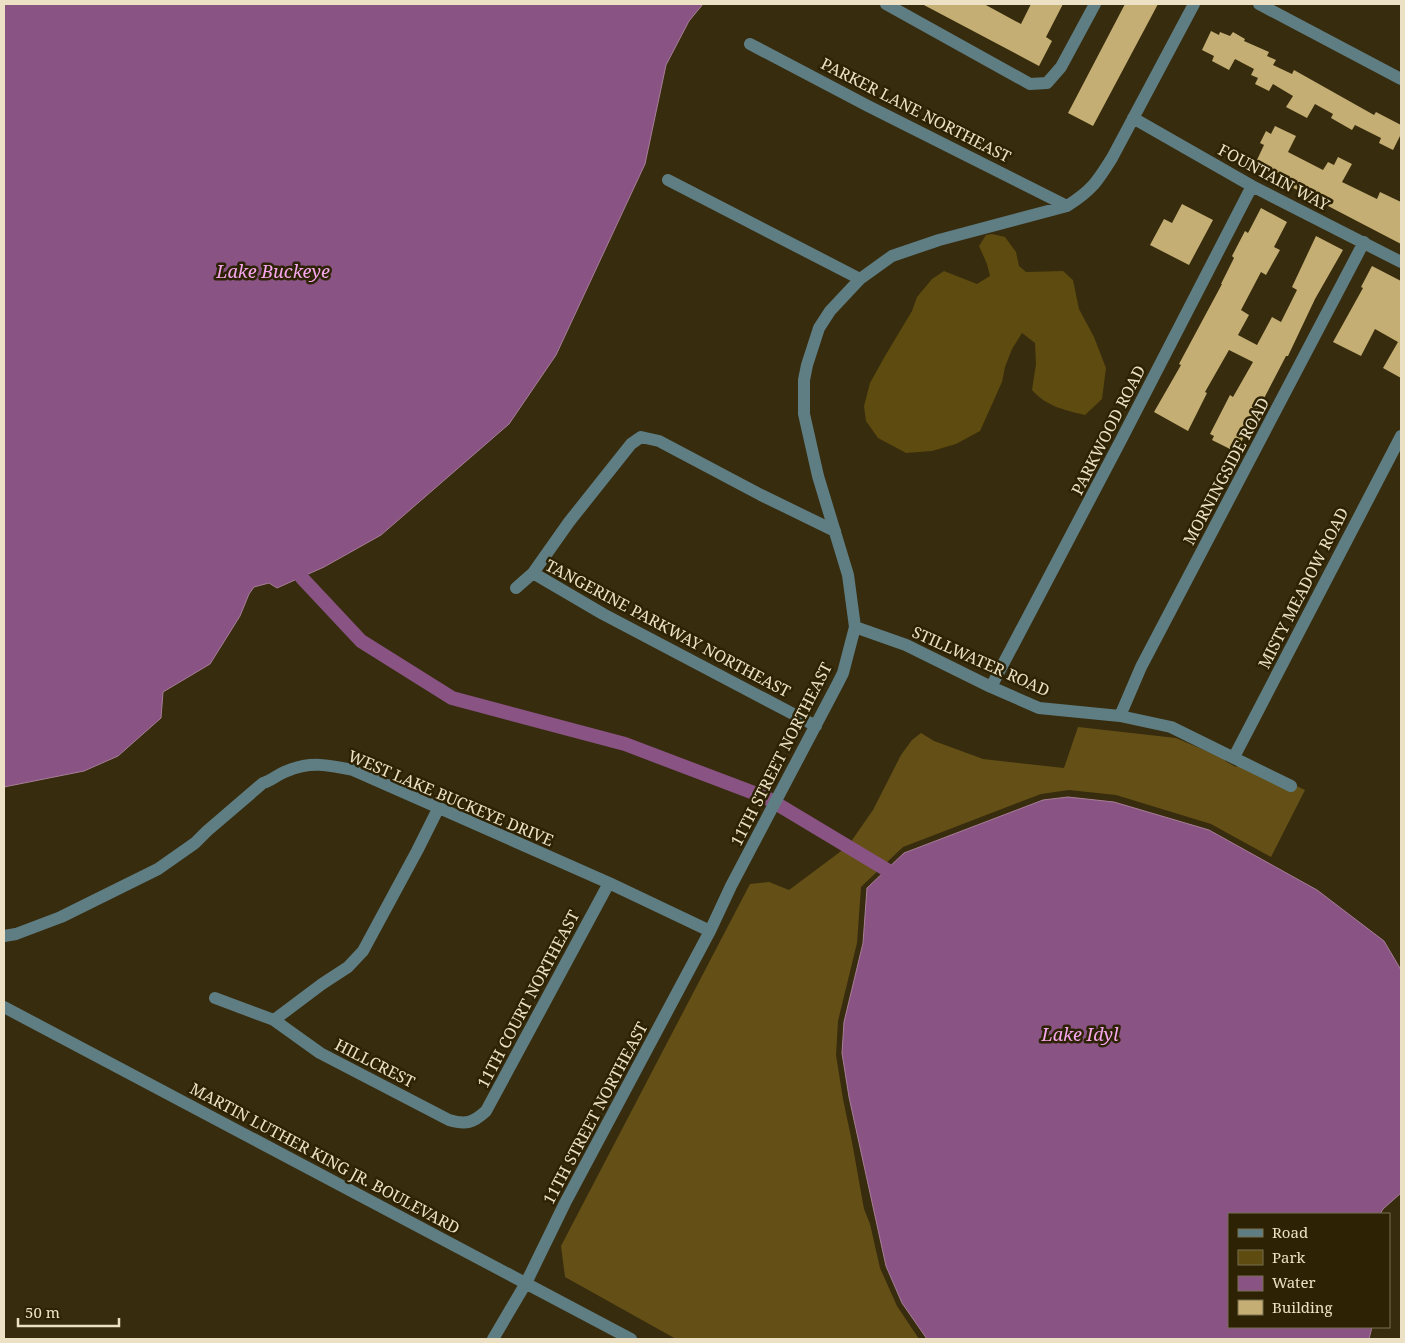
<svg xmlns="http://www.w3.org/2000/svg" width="1405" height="1343" viewBox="0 0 1405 1343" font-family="'Noto Serif',serif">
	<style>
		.green { fill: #5e4b0f }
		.forest { fill: #645016 }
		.water { fill: #895384; stroke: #a77e97 }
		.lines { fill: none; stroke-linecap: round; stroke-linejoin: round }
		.canal { stroke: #895384; stroke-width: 14 }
		.building { fill: #c4ae73 }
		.minor { stroke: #5f7e84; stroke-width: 12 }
		.labels { text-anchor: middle; stroke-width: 5; stroke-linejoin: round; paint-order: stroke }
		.street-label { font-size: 16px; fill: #ece1c4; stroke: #2d2304 }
		.water-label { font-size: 18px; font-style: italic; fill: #f6a7ee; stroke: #2d2304 }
	</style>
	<rect width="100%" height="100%" fill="#372c0e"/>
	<path class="green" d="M992,234L1005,237L1016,252L1019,266L1026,272L1063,271L1073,280L1079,309L1094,337L1106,368L1102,399L1085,415C1064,410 1046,406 1032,390L1036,364L1035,343L1022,333L1012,349L1005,367L1002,382L980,431L956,444L932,451L906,453L878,438L866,421L864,406L870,383L885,356L912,311L917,297L932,279L944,271L977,284L990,276L987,264L979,246L986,235Z"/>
	<path class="forest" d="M1078,727L1176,738L1225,759V761L1236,767L1238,765L1275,776L1305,790L1271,857L1211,824L1116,795L1069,790L1041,794L903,847L864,884L861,887L857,943L838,1021L836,1055L843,1099L852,1142L864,1209L870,1224L880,1268L897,1306L919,1339H676L565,1277L561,1246L750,884L769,882L789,890L848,846L873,810L901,755L912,740L921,733L934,741L983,759L1064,768Z"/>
	<path class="water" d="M4,4H703L689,21L666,65L645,164L556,355L509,424L381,535L324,567L277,588L269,583L254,587L249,594L240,616L210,664L163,692L161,718L118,756L84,771L4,787Z
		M1068,797L1114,802L1209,830L1317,890L1384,941L1401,970V1193L1383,1209L1380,1214H1229V1327H1372L1369,1339H927L902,1303L886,1266L849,1097L842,1053L844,1022L863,943L867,888L904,853L1043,800Z"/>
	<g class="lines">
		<path class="canal" d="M302,578L361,641L452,698L625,744L767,798L887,870"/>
	</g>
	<path class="building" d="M922,4H984L1021,24L1031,4H1063L1046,37L1052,41L1039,66Z
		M1125,4H1158L1093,126L1068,113Z
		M1211,31L1219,35L1220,32L1230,36L1233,32L1245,39L1244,41L1269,52L1267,56L1276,60L1273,65L1292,74L1294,70L1374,115L1376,112L1401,125V134L1393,150L1379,143L1381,138L1355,125L1352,130L1331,118L1333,114L1315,104L1307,118L1286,107L1293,96L1273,84L1269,91L1255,84L1258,78L1251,75L1254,69L1235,59L1229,70L1212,61L1214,56L1202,50Z
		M1275,126L1296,136L1288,152L1323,170L1328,162L1334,165L1338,157L1352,164L1342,182L1377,199L1380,192L1401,202V244L1282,182L1285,177L1256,162L1264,145L1260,143L1266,131L1271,134Z
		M1182,204L1213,220L1189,265L1150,245L1164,219L1172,223Z
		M1261,208L1287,222L1274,247L1280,250L1266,275L1261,272L1241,310L1249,315L1238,335L1257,345L1272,317L1281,322L1297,290L1292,287L1316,236L1343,250L1315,299L1288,356H1286L1236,452L1212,440L1214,436L1210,434L1230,395L1233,397L1253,362L1229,350L1205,392L1207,393L1188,431L1154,412L1181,365L1179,364L1222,284H1221L1234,258L1232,256L1245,231L1248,233Z
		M1372,266L1401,281V378L1383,368L1398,342L1375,329L1361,356L1333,342L1363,288L1361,287Z"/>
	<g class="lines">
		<path class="minor" d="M886,4L1030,84L1047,83L1061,67L1095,4
			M1259,4L1401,79
			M750,44L868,106L1067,206
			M1133,118L1252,186L1401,262
			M668,180L860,279
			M533,573L603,614L816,726
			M516,588L533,573L569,522L631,444L641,437L659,441L761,495L835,531
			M855,627L906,645L991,687L1039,708L1120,716L1171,727L1291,786
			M991,687L1120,442L1252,186
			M1120,716L1141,667L1364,242
			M1234,757L1401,436
			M4,936L16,934L61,917L158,869L195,843L207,831L263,783C271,781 278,774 287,771C310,761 329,765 353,770L609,883L710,931
			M215,998L274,1020L320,1053L449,1120C466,1125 473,1123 486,1111L609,883
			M4,1007L631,1339
			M274,1020L322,984L348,967L363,951L417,851L438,809
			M493,1339L526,1283L565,1203L710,931L731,886L838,683L843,673L855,627L848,575L818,476L804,414V380L807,365L819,328L830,311L860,279L892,256L939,240L1067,206C1092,190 1097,182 1112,158L1194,4"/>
	</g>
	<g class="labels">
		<g class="street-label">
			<text transform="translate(916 110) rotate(27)" y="6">PARKER LANE NORTHEAST</text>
			<text transform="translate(1274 177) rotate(28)" y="6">FOUNTAIN WAY</text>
			<text transform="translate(1108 430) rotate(-63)" y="6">PARKWOOD ROAD</text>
			<text transform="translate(1226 471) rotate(-62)" y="6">MORNINGSIDE ROAD</text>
			<text transform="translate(1303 588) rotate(-63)" y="6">MISTY MEADOW ROAD</text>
			<text transform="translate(668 628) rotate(28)" y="6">TANGERINE PARKWAY NORTHEAST</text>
			<text transform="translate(981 661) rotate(24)" y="6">STILLWATER ROAD</text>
			<text transform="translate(781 754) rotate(-63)" y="6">11TH STREET NORTHEAST</text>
			<text transform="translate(451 798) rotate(23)" y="6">WEST LAKE BUCKEYE DRIVE</text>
			<text transform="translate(528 999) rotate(-62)" y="6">11TH COURT NORTHEAST</text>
			<text transform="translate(375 1063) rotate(27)" y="6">HILLCREST</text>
			<text transform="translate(595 1113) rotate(-62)" y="6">11TH STREET NORTHEAST</text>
			<text transform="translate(325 1158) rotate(28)" y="6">MARTIN LUTHER KING JR. BOULEVARD</text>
		</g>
		<g class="water-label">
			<text x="273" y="278">Lake Buckeye</text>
			<text x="1080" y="1041">Lake Idyl</text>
		</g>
	</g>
	<rect width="1405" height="1343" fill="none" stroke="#ece1c4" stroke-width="10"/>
	<rect x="1228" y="1213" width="162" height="115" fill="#2d2304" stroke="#796f51"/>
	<rect x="1238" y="1229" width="25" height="8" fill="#5f7e84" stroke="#796f51"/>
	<text x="1272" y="1238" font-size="15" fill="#ece1c4">Road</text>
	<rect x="1238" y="1250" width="25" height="15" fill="#5e4b0f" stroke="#796f51"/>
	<text x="1272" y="1263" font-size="15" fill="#ece1c4">Park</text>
	<rect x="1238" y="1276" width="25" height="15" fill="#895384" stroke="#796f51"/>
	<text x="1272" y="1288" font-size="15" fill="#ece1c4">Water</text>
	<rect x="1238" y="1300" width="25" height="15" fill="#c4ae73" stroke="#796f51"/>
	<text x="1272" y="1313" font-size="15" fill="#ece1c4">Building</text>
	<path d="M18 1318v8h101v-8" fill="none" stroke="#ece1c4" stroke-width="2.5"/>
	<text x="25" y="1318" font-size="15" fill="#ece1c4" stroke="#2d2304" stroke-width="4" paint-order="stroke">50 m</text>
</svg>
